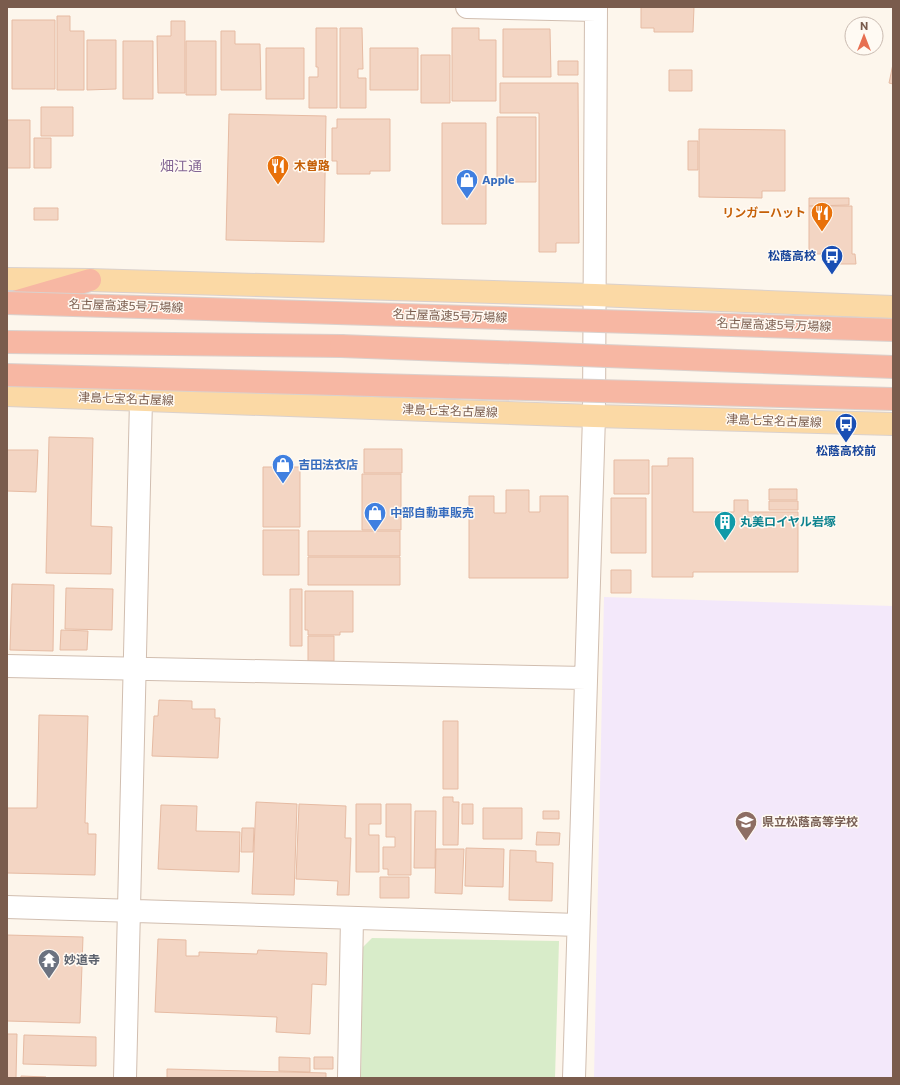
<svg xmlns="http://www.w3.org/2000/svg" width="900" height="1085" viewBox="0 0 900 1085" font-family="Commissioner,'Noto Sans JP',sans-serif">
	<style>
		.education { fill: #f3e8fa }
		.green { fill: #d8ecc9 }
		.building { fill: #f3d5c3; stroke: #e6bba3 }
		.lines { fill: none; stroke-linecap: round; stroke-linejoin: round }
		.minor-casing { stroke: #d1beb0; stroke-width: 24 }
		.major-casing { stroke: #dad1cd; stroke-width: 24 }
		.highway-casing { stroke: #dad1cd; stroke-width: 24 }
		.minor { stroke: #fff; stroke-width: 22 }
		.major { stroke: #fbd9a5; stroke-width: 22 }
		.highway { stroke: #f7b7a3; stroke-width: 22 }
		.highway-bridge-casing { stroke: #dad1cd; stroke-width: 24; stroke-linecap: butt }
		.highway-bridge { stroke: #f7b7a3; stroke-width: 22 }
		.labels { text-anchor: middle; stroke-width: 3; stroke-linejoin: round; paint-order: stroke }
		.food-label { font-size: 12px; font-weight: bold; fill: #c56008; stroke: #fffaf3; text-anchor: start }
		.shop-label { font-size: 12px; font-weight: bold; fill: #366cbe; stroke: #fffaf3; text-anchor: start }
		.transit-label { font-size: 12px; font-weight: bold; fill: #164399; stroke: #fffaf3; text-anchor: end }
		.street-label { font-size: 12px; fill: #7a5c4d; stroke: #fffaf3 }
		.culture-label { font-size: 12px; font-weight: bold; fill: #0d838f; stroke: #fffaf3; text-anchor: start }
		.education-label { font-size: 12px; font-weight: bold; fill: #785e54; stroke: #fffaf3; text-anchor: start }
		.worship-label { font-size: 12px; font-weight: bold; fill: #5b616d; stroke: #fffaf3; text-anchor: start }
		.quarter-label { font-size: 14px; fill: #846695; stroke: #fffaf3 }
	</style>
	<rect width="100%" height="100%" fill="#fdf6ec"/>
	<path class="education" d="M604,597L893,606V1078H594Z"/>
	<path class="green" d="M372,938L559,941L555,1078H361L363,947Z"/>
	<path class="building" d="M641,7H694L693,32H654V28H641Z
		M57,16H70V31H84V90H57Z
		M12,20H55V89H12Z
		M171,21H185V93H158L157,36H171Z
		M316,28H337V108H309V77H318V67H316Z
		M340,28H362L363,69H358V78H366V108H340Z
		M452,28H479V40H496V101H452Z
		M503,29H550L551,77H503Z
		M221,31H235V44H260L261,90H221Z
		M87,40H116V89L87,90Z
		M123,41H153V99H123Z
		M186,41H216V95H186Z
		M266,48H304V99H266Z
		M370,48H418V90H370Z
		M421,55H450V103H421Z
		M558,61H578V75H558Z
		M893,64V84L889,83Z
		M669,70H692V91H669Z
		M500,83H578L579,243H556V252H539V113H500Z
		M41,107H73V136H41Z
		M229,114L326,116L324,242L226,240Z
		M497,117H536V182H497Z
		M337,119H390V171H370V174H337V161H332V128H337Z
		M7,120H30V168H7Z
		M442,123H486V224H442Z
		M699,129L785,130V191H762V198L699,197Z
		M34,138H51V168H34Z
		M688,141H698V170H688Z
		M809,198H849V205L809,206Z
		M809,206H852V254H855L856,264H838L837,254H809Z
		M34,208H58V220H34Z
		M49,437L93,438L91,526L112,527L111,574L46,573Z
		M364,449H402V473H364Z
		M7,450H38L36,492L7,491Z
		M668,458H693V512H734V500H748V512H798V572H693V577H652V466H668Z
		M614,460H649V494H614Z
		M263,467H300V527H263Z
		M362,474H401V530H362Z
		M769,489H797V500H769Z
		M506,490H529V512H540V496H568V578H469V496H494V513H506Z
		M611,498H646V553H611Z
		M769,501H798V510H769Z
		M263,530H299V575H263Z
		M308,531H400V556H308Z
		M308,557H400V585H308Z
		M611,570H631V593H611Z
		M12,584L54,585L53,651L10,650Z
		M66,588L113,589L112,630L65,629Z
		M290,589H302V646H290Z
		M305,591H353V632H340V635H308V630H305Z
		M61,630L88,631L87,650H60Z
		M308,636H334V661H308Z
		M159,700L192,701V709H215V718H220L218,758L152,756L154,716H158Z
		M39,715L88,716L85,823H88V834H96L95,875L7,873V808H37Z
		M443,721H458V789H443Z
		M443,797H453V802H459L458,845H443Z
		M256,802L297,804L294,895L252,894Z
		M299,804L346,806L345,838H351L349,895H337L338,881L296,879Z
		M356,804H381V824H369V835H379V872H356Z
		M386,804H411V875H388V869H383V847H395V837H386Z
		M462,804H473V824H462Z
		M161,805L197,806L196,831L240,832L239,872L158,869Z
		M483,808H522V839H483Z
		M415,811H436L435,868H414Z
		M543,811H559V819H543Z
		M242,828H254L253,852H241Z
		M537,832L560,833L559,845H536Z
		M466,848L504,849L503,887L465,886Z
		M436,849H464L462,894L435,893Z
		M510,850L536,851V862L553,863L552,901L509,900Z
		M380,877H409V898H380Z
		M7,935L83,937L80,1023L7,1021Z
		M158,939L186,940V956H199V952L257,954L258,950L327,953L326,985L312,984L310,1034L276,1032L277,1017L155,1012Z
		M7,1034H17L16,1078H7Z
		M24,1035L96,1037V1066L23,1064Z
		M279,1057L310,1058V1072L279,1071Z
		M314,1057H333V1069H314Z
		M167,1069L326,1073V1078H167Z
		M21,1076L46,1077V1078H21Z"/>
	<g class="lines">
		<g class="minor-casing">
			<path id="minor" d="M467,7L596,10
				M7,666L586,678
				M7,907L578,925
				M125,1078L141,400
				M349,1078L352,918
				M574,1078L594,416L596,7"/>
		</g>
		<g class="major-casing">
			<path id="major" d="M7,279L90,280L595,295L893,307
				M7,395L594,416L893,424"/>
		</g>
		<g class="highway-casing">
			<path id="highway" d="M14,302L90,280
				M7,342L341,346"/>
		</g>
		<use href="#minor" class="minor"/>
		<use href="#major" class="major"/>
		<use href="#highway" class="highway"/>
		<g class="highway-bridge-casing">
			<path id="highway-bridge" d="M7,303L893,330
				M341,346L893,367
				M7,375L893,399"/>
		</g>
		<use href="#highway-bridge" class="highway-bridge"/>
	</g>
	<defs>
		<g id="restaurant-pin" transform="scale(1.15)"><path d="M0 17L-7.5 6A9.5 9.5 0 1 1 7.5 6Z" fill="#e8710a" stroke="#fffaf3"/><path d="M-5-6h1v4h1v-4h1v4h1v-4h1v5L-1.5 .5V6h-2V.5L-5-1ZM5-6V6H3V1.5H1.5Q1.5-4 5-6Z" fill="#fff"/></g>
		<g id="shop-pin" transform="scale(1.15)"><path d="M0 17L-7.5 6A9.5 9.5 0 1 1 7.5 6Z" fill="#3f7fe0" stroke="#fffaf3"/><path d="M-5-2.5h2.3a2.7 3.5 0 0 1 5.4 0H5L5.5 6h-11ZM-1.5-2.5h3a1.5 2.3 0 0 0-3 0Z" fill="#fff"/></g>
		<g id="bus-pin" transform="scale(1.15)"><path d="M0 17L-7.5 6A9.5 9.5 0 1 1 7.5 6Z" fill="#1a4fb4" stroke="#fffaf3"/><path d="M-5-6H5V4H4V6H2V4H-2V6H-4V4H-5ZM-3.5-4V0h7V-4ZM-3.5 1.2v1.5H-2V1.2ZM2 1.2v1.5H3.5V1.2Z" fill="#fff"/></g>
		<g id="building-pin" transform="scale(1.15)"><path d="M0 17L-7.5 6A9.5 9.5 0 1 1 7.5 6Z" fill="#0f9aa8" stroke="#fffaf3"/><path d="M-4-6H4V6H1V3H-1V6H-4ZM-2.5-4.3h1.7v1.8h-1.7ZM.8-4.3h1.7v1.8H.8ZM-2.5-1h1.7V.8h-1.7ZM.8-1h1.7V.8H.8Z" fill="#fff"/></g>
		<g id="school-pin" transform="scale(1.15)"><path d="M0 17L-7.5 6A9.5 9.5 0 1 1 7.5 6Z" fill="#8d6e63" stroke="#fffaf3"/><path d="M0-5L7-2L0 1L-7-2ZM-4 1L0 2.5L4 1V4Q0 6-4 4Z" fill="#fff"/></g>
		<g id="temple-pin" transform="scale(1.15)"><path d="M0 17L-7.5 6A9.5 9.5 0 1 1 7.5 6Z" fill="#6b7280" stroke="#fffaf3"/><path d="M0-6L5-2H3V0L6.5 2.5H4V6H1.5V3h-3V6H-4V2.5H-6.5L-3 0V-2H-5Z" fill="#fff"/></g>
	</defs>
	<g fill-rule="evenodd">
		<use href="#restaurant-pin" x="278" y="166"/>
		<use href="#shop-pin" x="467" y="180"/>
		<use href="#restaurant-pin" x="822" y="213"/>
		<use href="#bus-pin" x="832" y="256"/>
		<use href="#bus-pin" x="846" y="424"/>
		<use href="#shop-pin" x="283" y="465"/>
		<use href="#shop-pin" x="375" y="513"/>
		<use href="#building-pin" x="725" y="522"/>
		<use href="#school-pin" x="746" y="822"/>
		<use href="#temple-pin" x="49" y="960"/>
	</g>
	<g class="labels">
		<g class="food-label">
			<text x="294" y="170">木曽路</text>
			<text x="806" y="217" text-anchor="end">リンガーハット</text>
		</g>
		<g class="shop-label">
			<text x="482" y="184">Apple</text>
			<text x="298" y="469">吉田法衣店</text>
			<text x="390" y="517">中部自動車販売</text>
		</g>
		<g class="transit-label">
			<text x="816" y="260">松蔭高校</text>
			<text x="846" y="455" text-anchor="middle">松蔭高校前</text>
		</g>
		<g class="street-label">
			<text transform="translate(126 306) rotate(2)" y="4">名古屋高速5号万場線</text>
			<text transform="translate(450 316) rotate(2)" y="4">名古屋高速5号万場線</text>
			<text transform="translate(774 325) rotate(2)" y="4">名古屋高速5号万場線</text>
			<text transform="translate(126 399) rotate(2)" y="4">津島七宝名古屋線</text>
			<text transform="translate(450 411) rotate(2)" y="4">津島七宝名古屋線</text>
			<text transform="translate(774 421) rotate(2)" y="4">津島七宝名古屋線</text>
		</g>
		<g class="culture-label">
			<text x="740" y="526">丸美ロイヤル岩塚</text>
		</g>
		<g class="education-label">
			<text x="762" y="826">県立松蔭高等学校</text>
		</g>
		<g class="worship-label">
			<text x="64" y="964">妙道寺</text>
		</g>
		<g class="quarter-label">
			<text x="181" y="171">畑江通</text>
		</g>
	</g>
	<rect width="900" height="1085" fill="none" stroke="#7a5c4d" stroke-width="16"/>
	<g transform="translate(864 36)"><circle r="19" fill="#fffaf3" stroke="#cabbb1"/>
	<path d="M0-3L7 15L0 10L-7 15Z" fill="#e76f51"/>
	<text y="-6" font-size="11" font-weight="bold" text-anchor="middle" fill="#7a5c4d">N</text>
	</g>
</svg>
